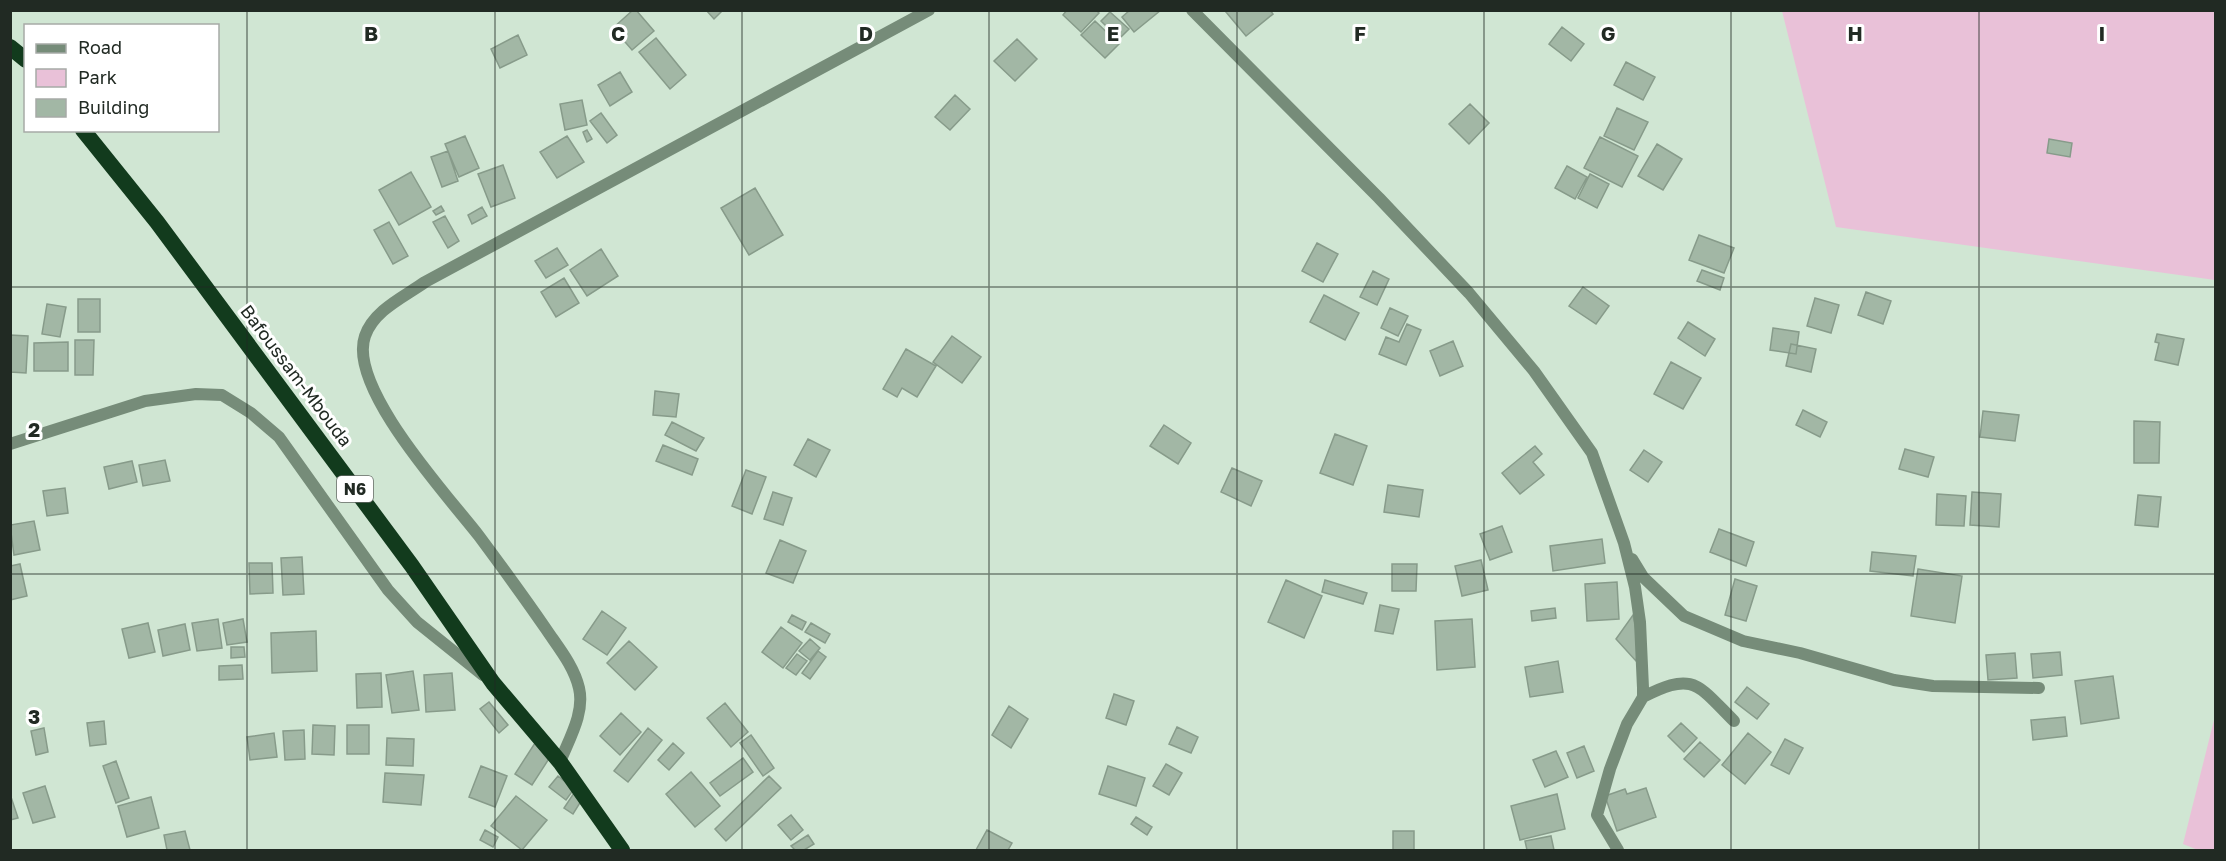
<svg xmlns="http://www.w3.org/2000/svg" width="2226" height="861" viewBox="0 0 2226 861" font-family="'Golos Text',sans-serif">
	<style>
		.green { fill: #e9c1d8 }
		.building { fill: #a2b7a5; stroke: #879b8a; stroke-width: 1.5 }
		.lines { fill: none; stroke-linecap: round; stroke-linejoin: round }
		.minor { stroke: #768c79; stroke-width: 12 }
		.tertiary { stroke: #768c79; stroke-width: 12 }
		.trunk { stroke: #123b1d; stroke-width: 16 }
		.grid { fill: none; stroke: #212a23; stroke-width: 1.5; stroke-opacity: 0.55 }
		.labels { text-anchor: middle; stroke-width: 6; stroke-linejoin: round; paint-order: stroke }
		.shield { fill: #fff; stroke: #646a65; stroke-width: 1.5 }
		.shield-label { font-size: 16px; font-weight: bold; fill: #212a23 }
		.street-label { font-size: 18px; fill: #212a23; stroke: #fff }
		.grid-label { font-size: 20px; text-anchor: middle; font-weight: bold; fill: #212a23; stroke: #fff; stroke-width: 6; stroke-linejoin: round; paint-order: stroke }
	</style>
	<rect width="100%" height="100%" fill="#d0e6d3"/>
	<path class="green" d="M1782,11H2215V280L1836,227Z
		M2215,716V850H2198L2183,844Z"/>
	<path class="building" d="M633,10H636L654,31L632,50L613,28Z
		M706,10H723L714,19Z
		M1067,10H1096L1099,13L1081,32L1063,15Z
		M1130,10H1161L1134,32L1122,17Z
		M1228,10H1270L1273,14L1246,36L1226,12Z
		M1110,12L1129,29L1119,39L1101,21Z
		M1095,21L1119,44L1105,58L1081,35Z
		M1562,27L1584,44L1571,61L1549,44Z
		M518,35L527,55L500,68L491,49Z
		M656,38L686,75L670,89L639,52Z
		M1017,39L1037,59L1015,81L994,61Z
		M1626,62L1655,77L1643,100L1614,85Z
		M620,72L632,92L610,106L598,85Z
		M955,95L970,109L950,130L935,117Z
		M582,100L587,125L565,130L560,104Z
		M1470,104L1489,123L1469,144L1449,124Z
		M1617,108L1648,122L1634,150L1604,136Z
		M601,113L617,135L607,143L590,121Z
		M587,130L592,139L587,142L583,132Z
		M465,136L479,168L459,177L445,144Z
		M567,136L584,162L557,178L540,152Z
		M1600,137L1638,156L1622,187L1584,168Z
		M2049,139L2072,143L2070,157L2047,153Z
		M1657,144L1682,159L1663,190L1638,176Z
		M448,151L458,181L442,187L431,157Z
		M503,165L515,198L491,207L478,174Z
		M1567,166L1587,177L1575,199L1555,188Z
		M411,172L431,207L399,225L379,190Z
		M1590,174L1609,184L1597,208L1578,198Z
		M755,188L783,235L749,255L721,208Z
		M441,206L444,211L436,215L433,211Z
		M482,207L487,216L472,224L468,215Z
		M445,216L459,241L448,248L433,222Z
		M389,222L408,256L393,264L374,230Z
		M1699,235L1734,248L1724,273L1689,260Z
		M1317,243L1338,254L1323,282L1302,271Z
		M557,248L568,265L546,278L535,261Z
		M601,249L618,276L587,296L570,270Z
		M1702,270L1724,278L1720,290L1697,281Z
		M1373,271L1389,279L1377,305L1360,297Z
		M564,278L579,303L556,317L541,292Z
		M1583,287L1609,306L1596,324L1569,306Z
		M1866,292L1891,301L1883,324L1858,315Z
		M1324,295L1359,313L1345,340L1310,322Z
		M1815,298L1839,305L1831,333L1807,326Z
		M78,299H100V332H78Z
		M47,304L66,307L60,337L42,334Z
		M1390,308L1408,316L1398,336L1381,328Z
		M1688,322L1715,339L1705,356L1678,338Z
		M1407,324L1421,330L1406,365L1379,354L1386,337L1399,342Z
		M1773,328L1799,332L1796,354L1770,350Z
		M2157,334L2184,339L2178,365L2155,360L2159,343L2155,342Z
		M10,335L28,336L26,373L10,372Z
		M952,336L981,357L962,383L933,362Z
		M75,340H94L93,375H75Z
		M1453,341L1463,366L1440,376L1430,351Z
		M68,342V371H34V343Z
		M1791,344L1816,349L1811,372L1786,366Z
		M906,349L936,366L917,397L902,388L897,397L883,389Z
		M1671,362L1701,378L1683,409L1654,394Z
		M655,391L679,394L676,417L653,415Z
		M1803,410L1827,422L1820,437L1796,425Z
		M1983,411L2019,415L2015,441L1980,437Z
		M2134,421L2160,422L2159,463H2134Z
		M672,422L704,438L696,451L665,435Z
		M1164,425L1191,443L1178,464L1150,446Z
		M1335,434L1367,446L1353,485L1320,473Z
		M808,439L830,450L816,477L794,465Z
		M663,445L698,459L692,475L656,461Z
		M1535,446L1542,454L1533,462L1544,475L1520,494L1502,473Z
		M1905,449L1934,457L1928,477L1899,469Z
		M1644,450L1662,462L1648,482L1630,470Z
		M165,460L170,481L143,486L139,465Z
		M132,461L137,482L109,489L104,467Z
		M1232,468L1262,481L1251,506L1221,492Z
		M746,470L766,477L752,514L732,506Z
		M1388,485L1423,490L1419,517L1384,512Z
		M65,488L68,513L47,516L43,491Z
		M773,492L792,498L783,525L764,519Z
		M1972,492L2001,494L1999,527L1970,525Z
		M1937,494L1966,496L1964,526L1936,525Z
		M2138,495L2161,497L2158,527L2135,525Z
		M34,521L40,550L14,555L10,525Z
		M1502,526L1512,552L1490,560L1480,534Z
		M1719,529L1754,542L1746,566L1710,552Z
		M1602,539L1605,563L1553,571L1550,546Z
		M780,540L806,551L793,583L766,573Z
		M1872,552L1916,556L1913,576L1870,571Z
		M302,557L304,594L283,595L281,558Z
		M1481,560L1488,590L1462,596L1455,566Z
		M249,563H272L273,593L250,594Z
		M20,564L27,596L10,600V566Z
		M1392,564H1417L1416,591H1392Z
		M1918,569L1962,576L1955,623L1911,616Z
		M1735,579L1757,586L1746,621L1725,615Z
		M1286,580L1322,596L1304,638L1268,622Z
		M1325,580L1367,593L1363,604L1322,592Z
		M1617,582L1619,619L1587,621L1585,584Z
		M1380,605L1399,609L1393,634L1375,631Z
		M1555,608L1556,618L1532,621L1531,611Z
		M602,611L626,628L607,655L583,639Z
		M792,615L806,622L802,630L788,622Z
		M1633,615L1639,646L1636,661L1616,639Z
		M218,619L222,648L197,651L192,623Z
		M243,619L247,642L227,645L223,623Z
		M1472,619L1475,667L1437,670L1435,621Z
		M148,623L155,652L129,658L122,629Z
		M811,623L830,634L825,643L805,632Z
		M185,624L190,650L163,656L158,630Z
		M781,627L802,643L783,668L762,652Z
		M316,631L317,671L272,673L271,633Z
		M810,639L820,648L810,660L799,651Z
		M629,641L657,667L635,690L607,663Z
		M231,647H244L245,657L231,658Z
		M818,651L826,657L810,679L802,673Z
		M2060,652L2062,675L2033,678L2031,654Z
		M2015,653L2017,678L1988,680L1986,655Z
		M797,654L807,661L796,675L786,668Z
		M1558,661L1563,692L1530,697L1525,667Z
		M242,665L243,679L219,680V666Z
		M413,671L419,710L392,713L386,675Z
		M381,673L382,707L357,708L356,674Z
		M452,673L455,710L426,712L424,675Z
		M2113,676L2119,718L2081,724L2075,681Z
		M1747,687L1769,704L1757,719L1735,702Z
		M1114,694L1134,701L1126,725L1106,718Z
		M489,702L508,725L499,733L480,709Z
		M725,703L748,732L731,747L707,718Z
		M1009,706L1028,719L1011,748L992,735Z
		M621,713L641,732L620,755L600,736Z
		M2065,717L2067,736L2033,740L2031,720Z
		M104,721L106,744L90,746L87,723Z
		M1681,723L1697,738L1684,752L1668,736Z
		M313,725L335,726L334,755L312,754Z
		M347,725H369V754H347Z
		M1177,727L1198,737L1191,753L1169,744Z
		M44,728L48,752L36,755L31,731Z
		M648,728L662,740L628,782L614,771Z
		M304,730L305,759L285,760L283,731Z
		M274,733L277,757L250,760L247,737Z
		M1748,733L1771,752L1745,784L1722,765Z
		M751,735L774,768L763,776L740,743Z
		M387,738L414,739L413,766L386,765Z
		M1785,739L1803,748L1789,774L1771,765Z
		M1700,742L1720,760L1704,777L1684,759Z
		M535,743L552,754L532,785L515,774Z
		M673,743L684,753L669,770L658,760Z
		M1584,746L1594,771L1577,778L1567,753Z
		M1556,751L1568,777L1545,787L1533,760Z
		M743,758L753,772L720,796L710,783Z
		M116,761L129,798L116,803L103,766Z
		M1166,764L1182,773L1169,795L1153,786Z
		M481,766L507,776L495,807L469,797Z
		M1108,766L1145,778L1136,806L1099,794Z
		M691,772L720,806L695,827L666,794Z
		M385,773L424,775L421,805L383,802Z
		M558,776L574,789L566,800L549,787Z
		M769,776L781,788L726,841L715,829Z
		M45,786L55,817L33,823L23,793Z
		M1646,788L1656,817L1617,831L1605,796L1625,789L1627,794Z
		M574,793L583,798L573,814L564,808Z
		M10,794L18,818L10,820Z
		M1557,794L1565,829L1520,840L1511,806Z
		M516,796L547,820L522,850L491,826Z
		M151,797L159,828L127,837L118,806Z
		M791,815L803,830L791,840L778,825Z
		M1136,817L1152,827L1147,835L1131,824Z
		M485,830L498,837L493,847L480,840Z
		M987,830L1012,843L1008,850H976Z
		M185,831L190,850H167L164,835Z
		M1393,831H1414V850H1393Z
		M808,835L814,844L804,850H795L791,846Z
		M1551,836L1554,850H1527L1525,841Z"/>
	<g class="lines">
		<path class="minor" d="M1192,10L1379,198L1469,293L1534,371L1592,453L1624,543L1635,587L1640,622L1643,688V697L1627,724L1610,769L1597,815L1618,850
			M10,444L145,401L196,394L222,395L251,413L279,437L388,590L417,622L483,675
			M1632,559L1643,577L1684,616L1743,641L1800,653L1894,680L1933,686L2039,688
			M1643,697C1694,671 1697,684 1734,721"/>
		<path class="tertiary" d="M560,762C569,739 585,713 579,688C574,666 558,647 546,629C524,597 502,567 479,536C448,496 347,387 365,336C374,310 404,297 425,282L929,10"/>
		<path class="trunk" d="M10,47L26,60
			M83,130L157,222L412,566L493,683L560,762L622,850"/>
	</g>
	<path class="grid" d="M247,10V850M495,10V850M742,10V850M989,10V850M1237,10V850M1484,10V850M1731,10V850M1979,10V850M10,287H2216M10,574H2216"/>
	<g class="labels">
		<rect class="shield" x="337" y="476" width="36" height="26" rx="4.5"/>
		<g class="shield-label">
			<text x="355" y="495">N6</text>
		</g>
		<g class="street-label">
			<text transform="translate(296 376) rotate(53)" y="6">Bafoussam-Mbouda</text>
		</g>
	</g>
	<g class="grid-label">
		<text x="371" y="41">B</text>
		<text x="618" y="41">C</text>
		<text x="866" y="41">D</text>
		<text x="1113" y="41">E</text>
		<text x="1360" y="41">F</text>
		<text x="1608" y="41">G</text>
		<text x="1855" y="41">H</text>
		<text x="2102" y="41">I</text>
		<text x="34" y="437">2</text>
		<text x="34" y="724">3</text>
	</g>
	<rect width="2226" height="861" fill="none" stroke="#212a23" stroke-width="24"/>
	<rect x="24" y="24" width="195" height="108" fill="#ffffff" stroke="#a6aaa7" stroke-width="1.5"/>
	<rect x="36" y="44" width="30" height="9" fill="#768c79" stroke="#a6aaa7" stroke-width="1.5"/>
	<text x="78" y="54" font-size="18" fill="#212a23">Road</text>
	<rect x="36" y="69" width="30" height="18" fill="#e9c1d8" stroke="#a6aaa7" stroke-width="1.5"/>
	<text x="78" y="84" font-size="18" fill="#212a23">Park</text>
	<rect x="36" y="99" width="30" height="18" fill="#a2b7a5" stroke="#a6aaa7" stroke-width="1.5"/>
	<text x="78" y="114" font-size="18" fill="#212a23">Building</text>
</svg>
